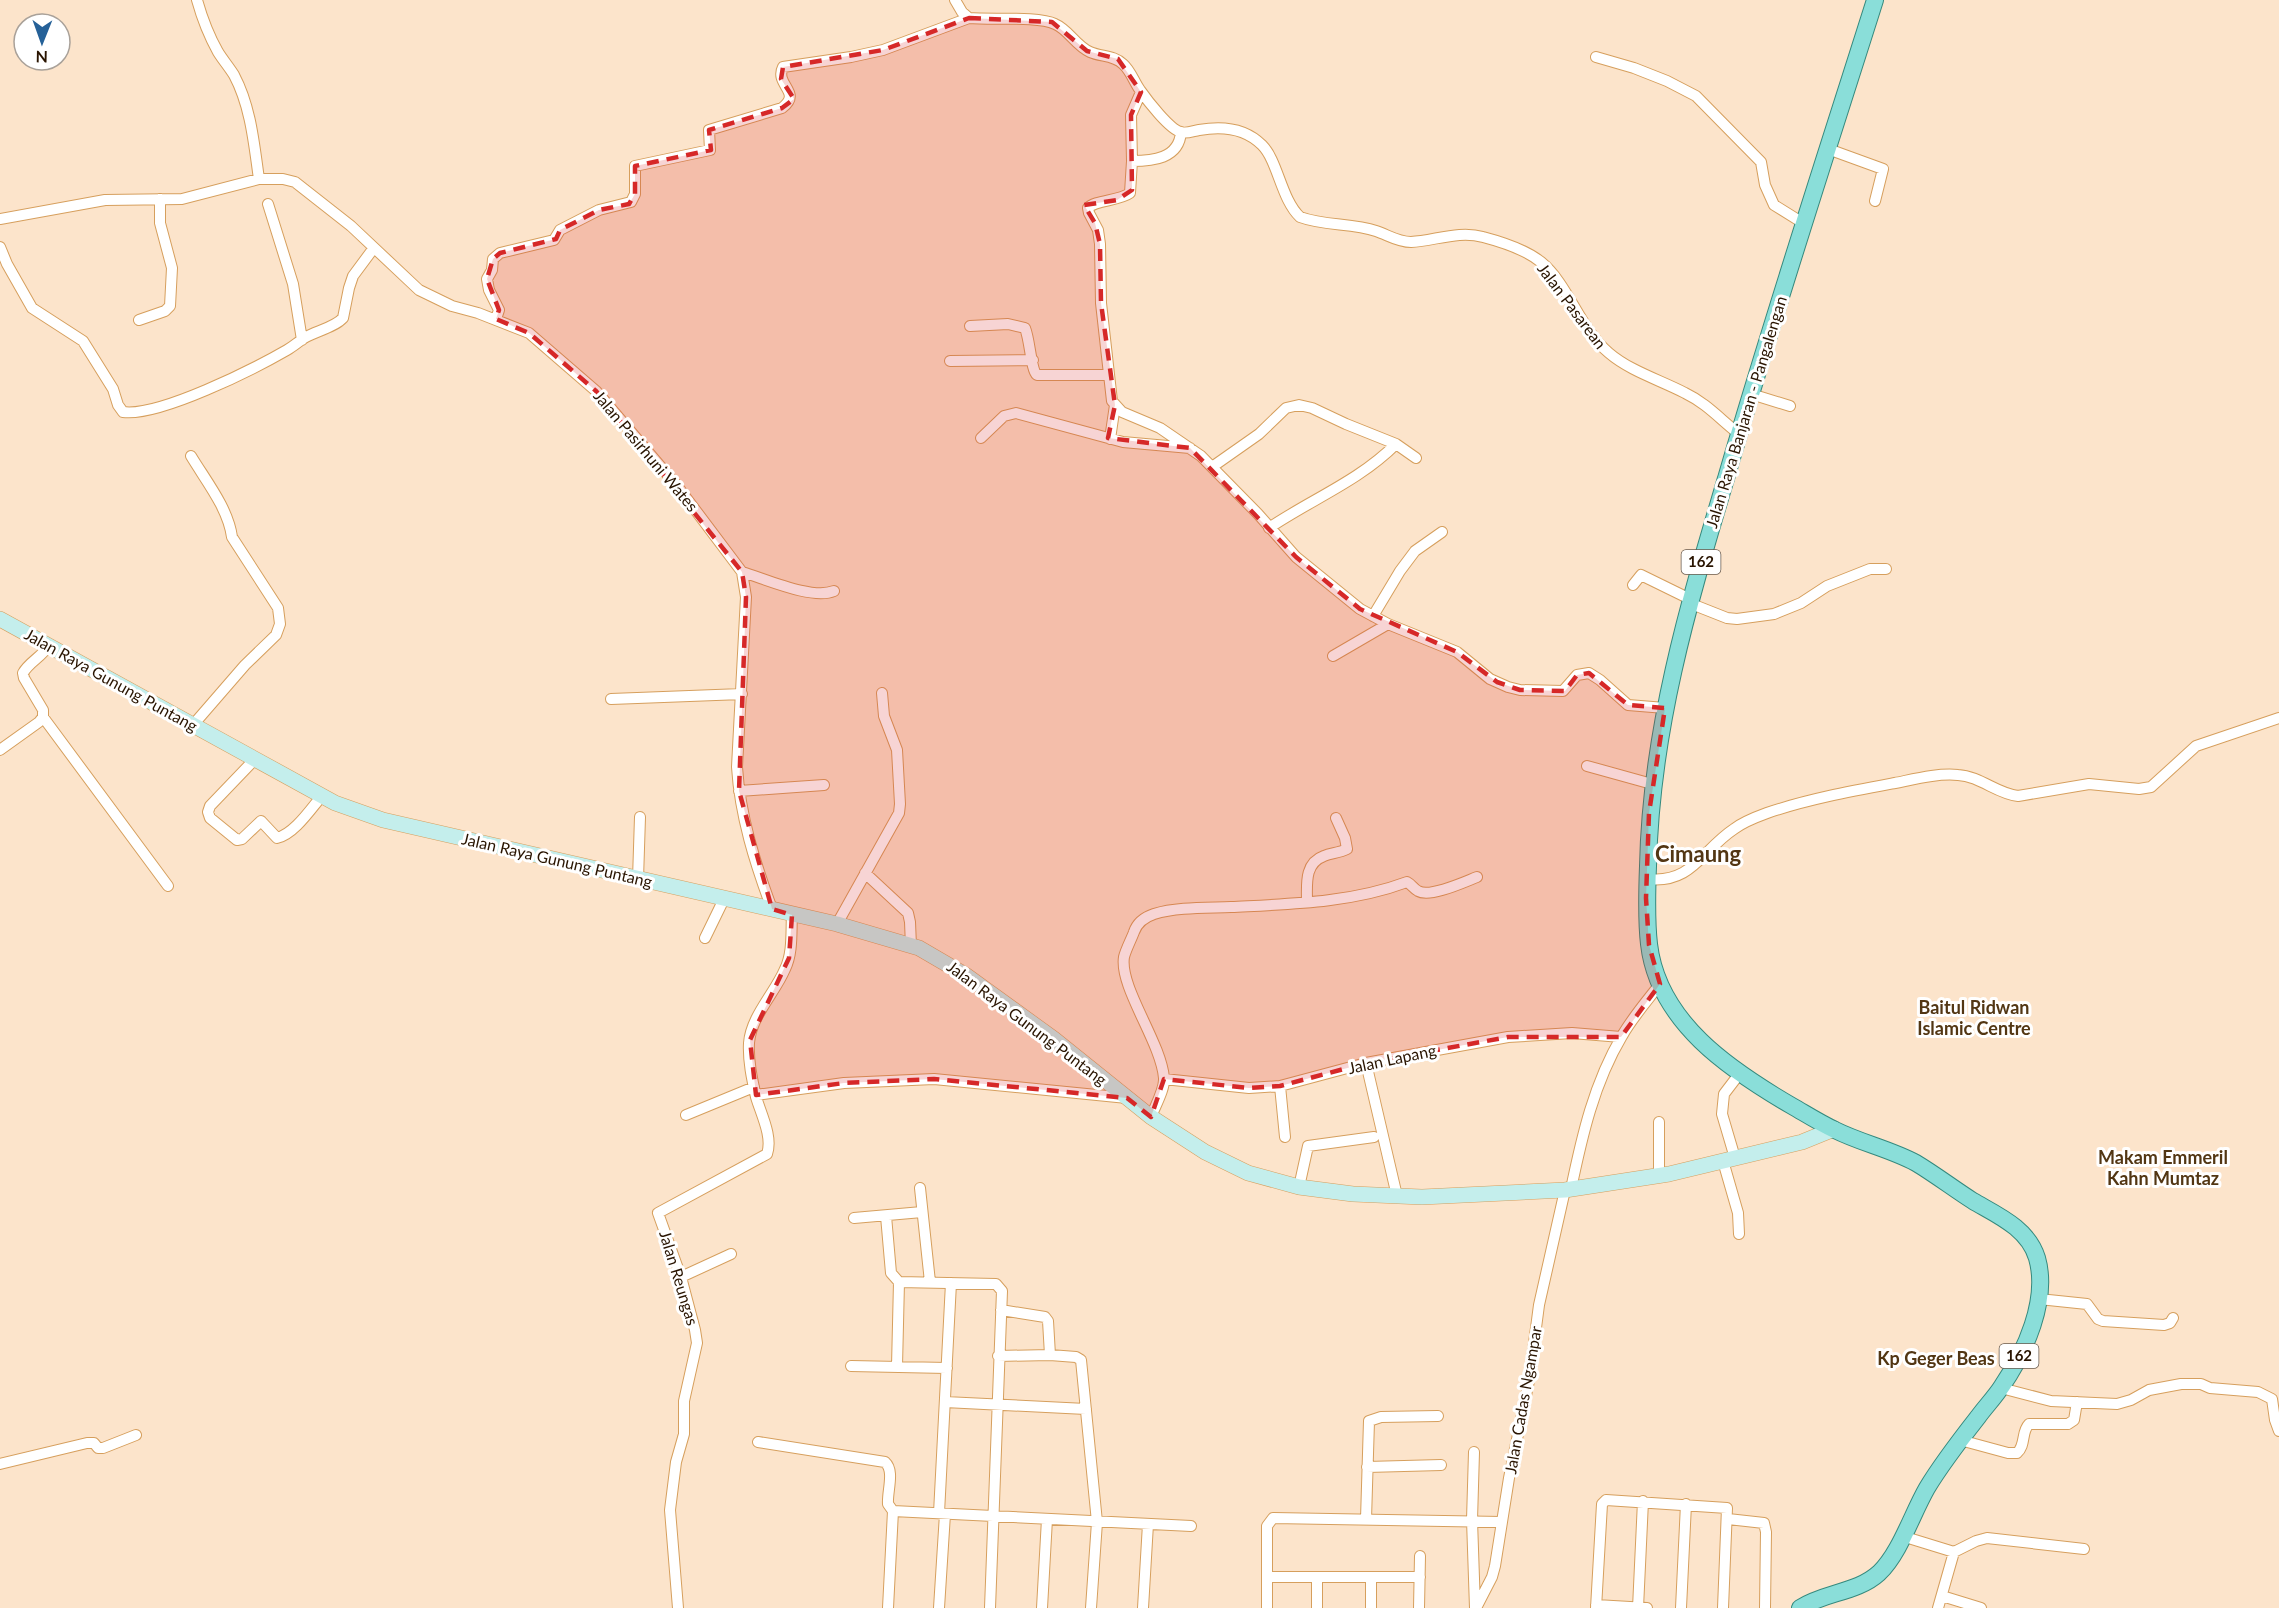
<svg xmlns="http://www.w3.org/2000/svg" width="2279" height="1608" viewBox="0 0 2279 1608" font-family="Lato,sans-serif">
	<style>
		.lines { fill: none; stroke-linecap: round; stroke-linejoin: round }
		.street-casing { stroke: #d69f5d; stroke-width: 12 }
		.secondary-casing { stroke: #d69f5d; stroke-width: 16 }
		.primary-casing { stroke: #35897d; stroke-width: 18 }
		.street { stroke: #fff; stroke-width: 10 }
		.secondary { stroke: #c4eeec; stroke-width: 15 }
		.primary { stroke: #8aded9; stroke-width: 16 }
		.marked { fill: #d62828; fill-opacity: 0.2; stroke: #d62828; stroke-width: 4.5; stroke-dasharray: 12 8; stroke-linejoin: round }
		.labels { text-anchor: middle; stroke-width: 6; stroke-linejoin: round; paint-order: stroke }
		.shield { fill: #fff; stroke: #695a4c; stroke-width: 1.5 }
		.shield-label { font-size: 15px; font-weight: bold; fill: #291400 }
		.street-label { font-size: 16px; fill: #291400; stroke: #fff }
		.neighbourhood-label { font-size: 18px; font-weight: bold; fill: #523613; stroke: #fff }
		.district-label { font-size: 22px; font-weight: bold; fill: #523613; stroke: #fff }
	</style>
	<rect width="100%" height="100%" fill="#fce4cb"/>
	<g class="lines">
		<g class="street-casing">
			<path id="street" d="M197,0C202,18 209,36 218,52C223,60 229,67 234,75C251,107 254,144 259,179
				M955,0L962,12L969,18C990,20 1038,16 1055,24C1069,30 1075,45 1090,52C1101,57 1114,55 1123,64C1131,71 1134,82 1140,90C1147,100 1170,130 1181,132C1186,134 1193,131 1199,130C1221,126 1245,128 1262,145C1278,161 1281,199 1300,217C1324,226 1352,223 1376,231C1388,235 1398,242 1411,242C1434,241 1459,230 1483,237C1502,242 1525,249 1541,262C1569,285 1579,328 1609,353C1630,371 1660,380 1685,393C1706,403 1721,420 1739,434
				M1596,57L1634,68L1667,81L1696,96L1761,162L1765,185L1774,205L1803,223
				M1181,132C1179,159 1152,161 1132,161L1130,193C1119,201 1095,200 1088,208L1089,213L1098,230L1100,244L1101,303L1112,401L1122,412L1160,428L1201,456L1258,514L1296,557L1360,609L1388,624L1457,652L1490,679L1508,687L1520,690L1563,691L1577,675L1589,673L1600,680L1628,705L1665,708
				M1828,149L1883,169L1875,201
				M1132,161L1131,115L1141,92
				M268,204L293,284L302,340
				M0,219L105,200L182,199L259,179H283L295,182L351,226L419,290L452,306L478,313L529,333L596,391L678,487L742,572L746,597L737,767C740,816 755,863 772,909
				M0,247L7,264L32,308L83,341L113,389L118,405L123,412C159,417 254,369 287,350C294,346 299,341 306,337C317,331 335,327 343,318L349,288L353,276L373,249
				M496,319L499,310L489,290L487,279L492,270L493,259L500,253L554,240L560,230L599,210L631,202L635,194V166L710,150L709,130L782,108C803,92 774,85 783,67L851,57L883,50L969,18
				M139,320L165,311L170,306L172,268L160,223V199
				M970,326L1008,324L1025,328C1030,340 1031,370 1037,375H1109
				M950,361L1033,360
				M1751,394L1790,406
				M981,438L1004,416L1016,413L1123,442L1190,448
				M1110,439L1115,405
				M191,456C206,481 228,508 232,537L278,608L280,624L276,635L245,665L193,725
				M1212,467L1259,434L1286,408L1299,405L1312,408L1346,424L1396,444L1416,458
				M1269,528C1312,499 1359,481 1396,444
				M742,572C766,579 812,600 834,591
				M1633,585L1641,575L1690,599
				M1689,603L1727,618L1737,619L1774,614L1801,603L1827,586L1870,569H1886
				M1373,616L1400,571L1415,551L1442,532
				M1333,656L1388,624
				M611,699L742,694
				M43,717L168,886
				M0,750L39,722L43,717V710L24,678L23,673C29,662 42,657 49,645
				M255,759L210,806L208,812L210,818L237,840L242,839L261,821L277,838C294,834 310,810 321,797
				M1587,766L1652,784
				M739,791L824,785
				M865,873L908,913L910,922L911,946
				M638,879L640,817
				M1648,879C1692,884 1702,850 1734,829C1743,822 1756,817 1767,813C1808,799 1852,791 1895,783C1915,779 1938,773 1958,775C1980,776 1997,794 2018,796L2089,784L2139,789L2151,787L2196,746L2279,718
				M1307,902C1307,885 1304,863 1324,856C1331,853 1339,853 1347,849L1345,838L1336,818
				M837,924L899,813L900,804L897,750L884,716L882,693
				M705,938L724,899
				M1366,1063L1397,1196
				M1164,1079L1249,1088L1280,1086L1366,1063L1508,1037L1572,1033L1621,1037
				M1280,1086L1285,1137
				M756,1095L844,1083L934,1079L1127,1098
				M686,1115L754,1087
				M1151,1117C1155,1106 1165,1089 1164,1078C1161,1042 1119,987 1124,957C1126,949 1131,940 1134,932C1137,923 1145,917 1154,914C1177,907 1206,908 1231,907C1290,904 1351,903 1407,882C1411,884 1414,889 1418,891C1430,898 1464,882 1477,877
				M1735,1158L1722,1114L1724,1094L1740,1073
				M1723,1161L1738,1213L1739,1234
				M1659,1176V1122
				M1299,1187L1308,1146L1374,1137
				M920,1188L930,1282
				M1571,1189C1582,1136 1594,1083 1622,1036C1632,1018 1647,1001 1660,984
				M886,1216L891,1273L899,1282
				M854,1218L922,1212
				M681,1277L731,1254
				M2039,1299L2087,1304L2098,1319L2103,1321L2164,1325L2170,1323L2173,1318
				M1001,1310L1045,1317L1048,1321L1050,1355L1076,1357L1081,1360L1097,1522L1091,1608
				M998,1356L1050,1355
				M851,1366L947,1368
				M897,1366L899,1282L996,1284L1002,1291L990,1608
				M2001,1388L2051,1401L2117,1404L2131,1400L2149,1390L2181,1384H2201L2210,1388L2258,1392L2272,1399L2275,1420L2279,1431
				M945,1402L1086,1409
				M1960,1440L2008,1453H2017C2026,1445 2021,1432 2029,1424H2068L2074,1420L2077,1402
				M758,1442L885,1462C895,1471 887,1491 888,1504L893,1511L888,1608
				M1474,1452L1472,1520L1475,1608
				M0,1464L87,1443H94L98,1448H103L136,1435
				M1367,1467L1441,1465
				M893,1511L1191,1526
				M939,1513L951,1283
				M1366,1519L1369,1421L1381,1417L1438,1416
				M1728,1519L1764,1523L1766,1532L1765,1608
				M1902,1536L1954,1552L1976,1541L1987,1538L2084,1549
				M1267,1577H1420
				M1317,1578V1608
				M1942,1596L1981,1608
				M1596,1605L1647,1608
				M678,1608L670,1510L676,1462L684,1434V1401L697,1343L695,1330L681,1277L658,1213L767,1154C773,1137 761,1114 756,1097C752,1079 748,1061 749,1043C751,1016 775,993 785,969C793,953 791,932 792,915
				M939,1608L945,1514
				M1042,1608L1047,1519
				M1143,1608L1148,1524
				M1267,1608V1526L1273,1518L1501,1522
				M1371,1608V1578
				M1419,1608L1420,1556
				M1476,1608L1492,1577L1495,1566L1509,1478L1529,1381L1539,1305L1565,1190
				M1596,1608L1602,1504L1606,1500L1727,1508L1723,1608
				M1638,1608L1643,1501
				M1681,1608L1686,1504
				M1938,1608L1954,1552"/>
		</g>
		<g class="secondary-casing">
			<path id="secondary" d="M0,619L335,803L383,820L837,924L919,948L967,976L1054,1039L1151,1117L1205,1152L1248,1173L1299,1187L1353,1194L1422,1197L1565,1190L1669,1174L1802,1142L1834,1129"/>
		</g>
		<g class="primary-casing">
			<path id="primary" d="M1800,1608C1825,1592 1857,1593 1879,1573C1900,1553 1912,1514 1927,1488C1942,1463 1960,1440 1978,1417C1986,1406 1995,1397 2002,1386C2025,1352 2049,1300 2037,1258C2028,1228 1997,1215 1973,1201C1954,1189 1936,1175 1916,1163C1890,1149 1861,1143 1835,1130C1820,1123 1806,1114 1792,1106C1730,1070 1658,1022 1649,944C1646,918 1647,892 1648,866C1651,729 1688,606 1727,475C1773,316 1825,158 1875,0"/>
		</g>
		<use href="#street" class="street"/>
		<use href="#secondary" class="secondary"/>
		<use href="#primary" class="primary"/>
	</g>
	<path class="marked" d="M969,18L1052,22L1087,51L1118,59L1141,92L1131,115L1132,190L1117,200L1084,205L1095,223L1100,244L1101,303L1115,405L1108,438L1190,448L1296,557L1360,609L1457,652L1497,682L1520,690L1565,691L1577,675L1589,673L1628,705L1665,708L1649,813L1646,898L1649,945L1660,984L1621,1037H1508L1366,1063L1280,1086L1249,1088L1164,1079L1151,1117L1127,1098L934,1079L844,1083L756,1095L750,1040L789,958L792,915L772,909L739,791L746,597L742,572L596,391L529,333L496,319L499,310L487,279L493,259L500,253L556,239L560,230L599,210L629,204L635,194V166L711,150L709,130L782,108L794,99L781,79L783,67L883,50Z"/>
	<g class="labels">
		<g class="shield">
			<rect x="1681.5" y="550" width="39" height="24" rx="4.5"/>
			<rect x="1999.5" y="1344" width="39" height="24" rx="4.5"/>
		</g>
		<g class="shield-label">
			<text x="1701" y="567">162</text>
			<text x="2019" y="1361">162</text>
		</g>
		<g class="street-label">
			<text transform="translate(1572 306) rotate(53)" y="6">Jalan Pasarean</text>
			<text transform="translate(1746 412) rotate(-73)" y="6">Jalan Raya Banjaran - Pangalengan</text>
			<text transform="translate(646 451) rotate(50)" y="6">Jalan Pasirhuni Wates</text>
			<text transform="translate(111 680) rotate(29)" y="6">Jalan Raya Gunung Puntang</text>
			<text transform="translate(557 860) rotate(13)" y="6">Jalan Raya Gunung Puntang</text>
			<text transform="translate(1027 1023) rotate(37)" y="6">Jalan Raya Gunung Puntang</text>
			<text transform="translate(1392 1059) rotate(-12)" y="6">Jalan Lapang</text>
			<text transform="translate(679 1278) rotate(73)" y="6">Jalan Reungas</text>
			<text transform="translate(1523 1400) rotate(-80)" y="6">Jalan Cadas Ngampar</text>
		</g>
		<g class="neighbourhood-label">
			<text x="1974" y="1014">Baitul Ridwan<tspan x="1974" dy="21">Islamic Centre</tspan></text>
			<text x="2163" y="1164">Makam Emmeril<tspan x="2163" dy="21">Kahn Mumtaz</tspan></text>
			<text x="1936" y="1365">Kp Geger Beas</text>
		</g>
		<g class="district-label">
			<text x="1698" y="862">Cimaung</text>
		</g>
	</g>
	<g transform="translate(42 42) rotate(181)"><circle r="28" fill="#ffffff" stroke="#a9a199" stroke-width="1.5"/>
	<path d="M0-4.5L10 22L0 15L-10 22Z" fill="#256198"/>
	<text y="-9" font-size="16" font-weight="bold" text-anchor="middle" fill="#291400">N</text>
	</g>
</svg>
